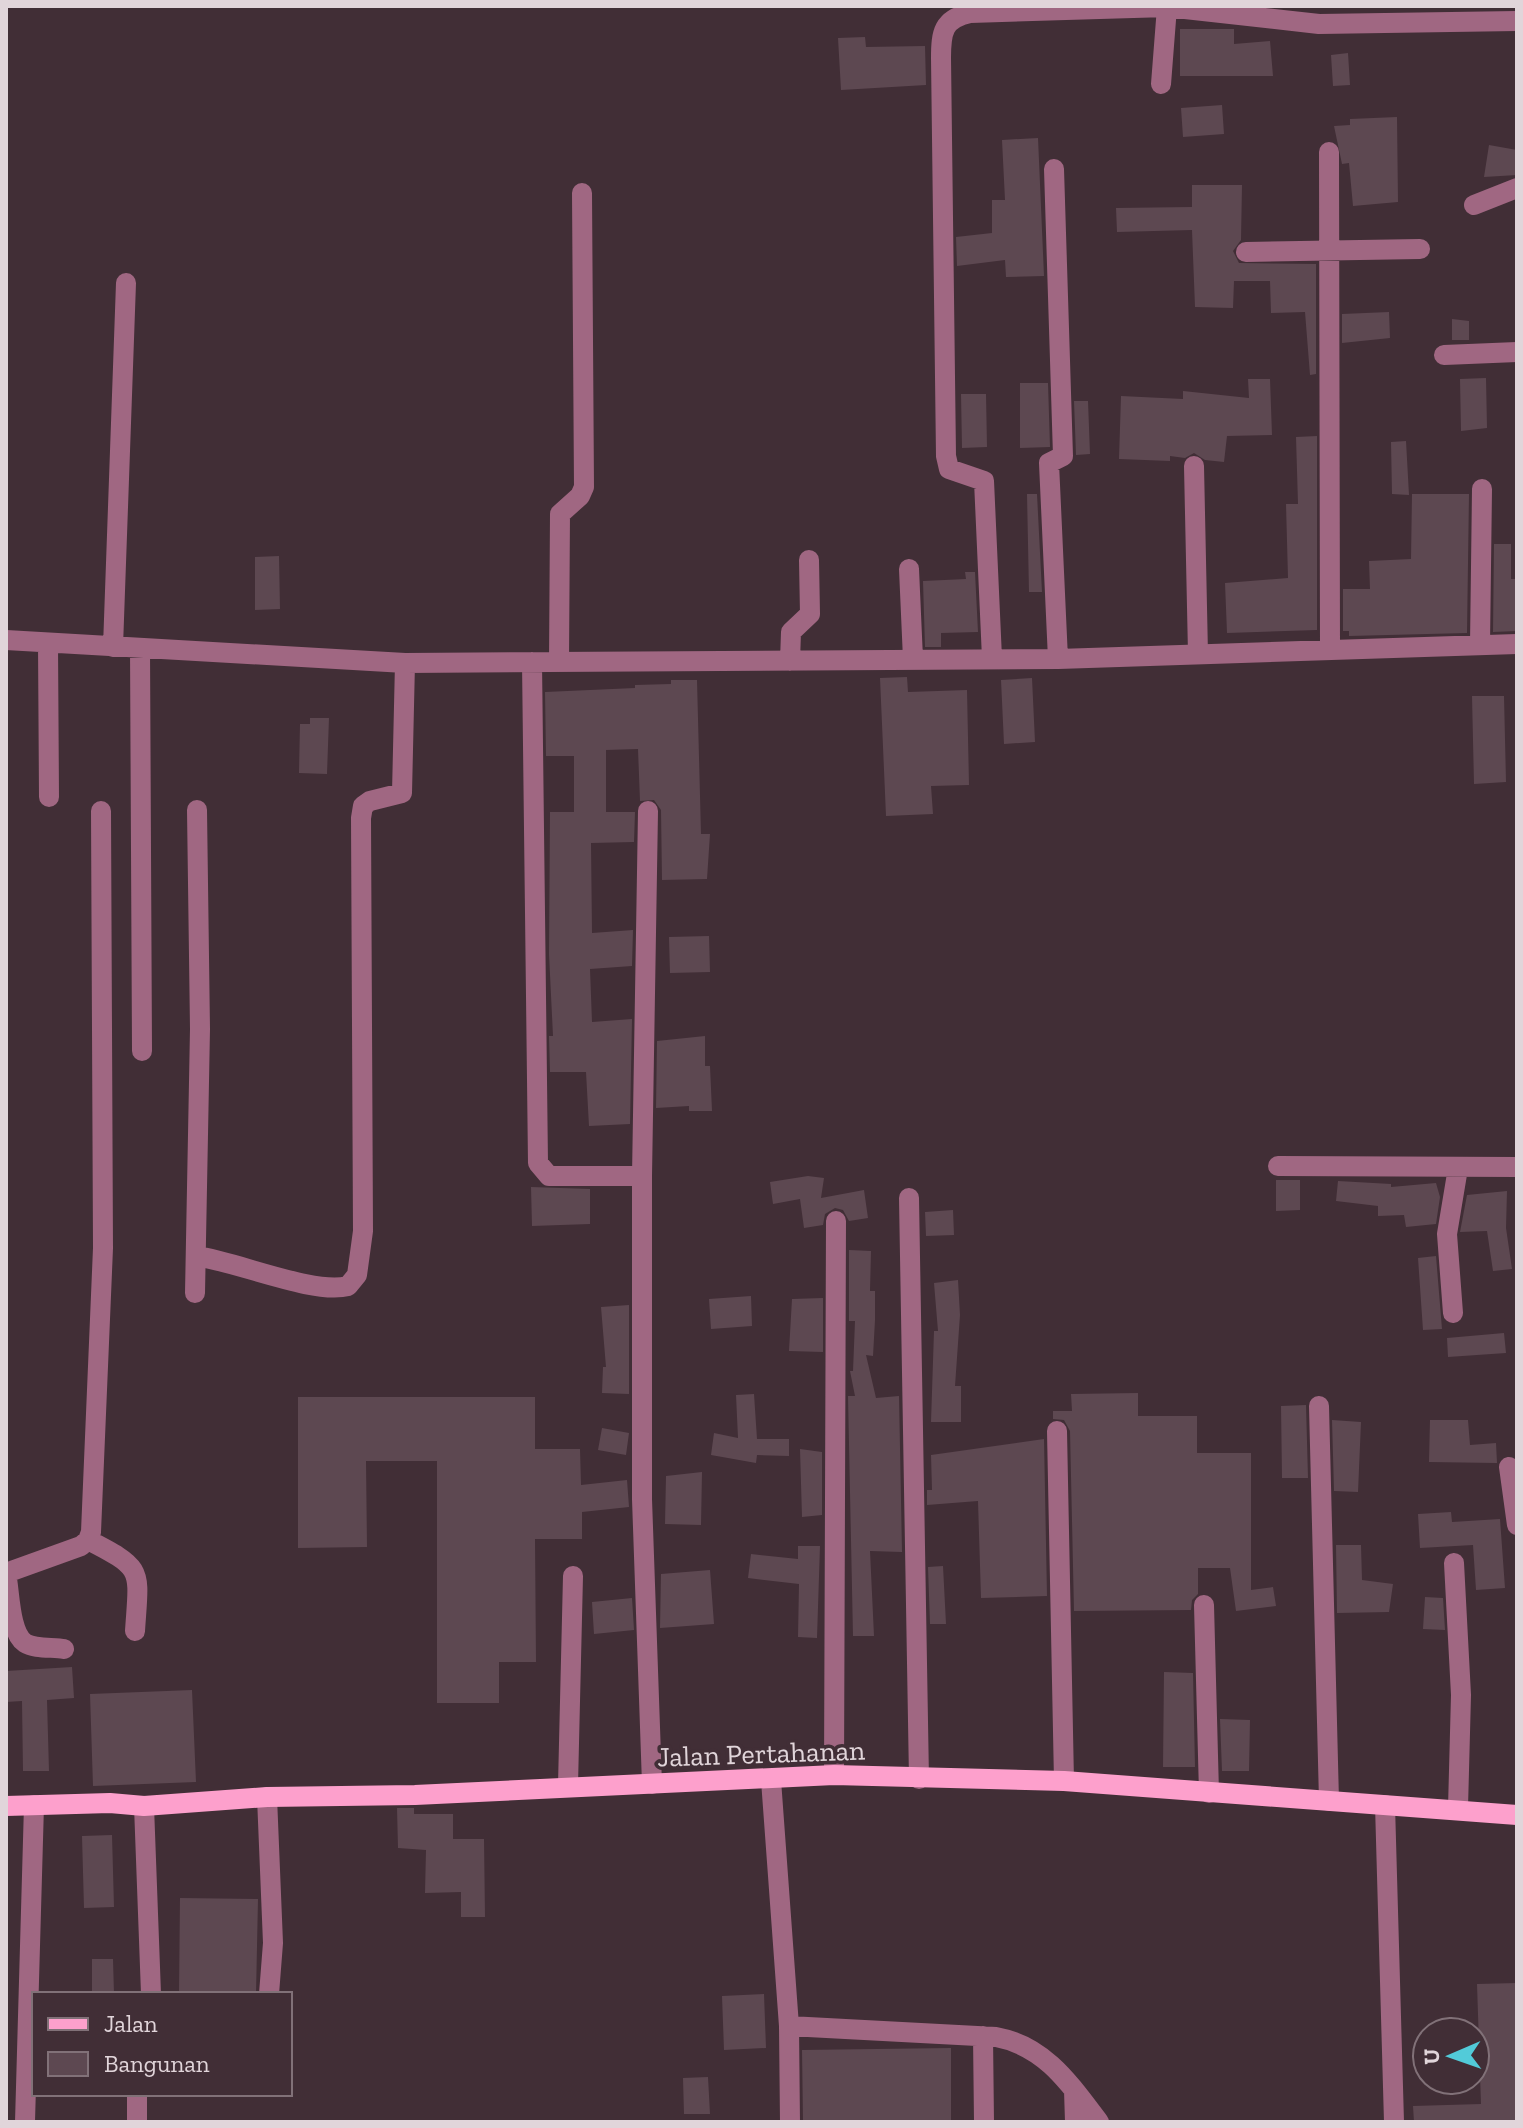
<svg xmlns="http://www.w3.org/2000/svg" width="1523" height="2128" viewBox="0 0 1523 2128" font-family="'Zilla Slab',serif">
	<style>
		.building { fill: #5d4851 }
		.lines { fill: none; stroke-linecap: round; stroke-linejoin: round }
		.minor { stroke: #a06782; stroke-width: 20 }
		.major { stroke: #fda0cc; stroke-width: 20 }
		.labels { text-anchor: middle; stroke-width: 7; stroke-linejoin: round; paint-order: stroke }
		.street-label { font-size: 28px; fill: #e1d5da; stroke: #412e36 }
	</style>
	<rect width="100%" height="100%" fill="#412e36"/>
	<path class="building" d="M1180,29H1234V44L1270,41L1273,76H1180Z
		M865,37L866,47L925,46L926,85L841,90L838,38Z
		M1348,53L1350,85L1333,86L1331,55Z
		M1222,105L1224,134L1183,137L1181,108Z
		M1397,117L1398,202L1353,206L1349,163L1342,164L1334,126L1350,125V119Z
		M1038,138L1044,276L1006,277L1005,260L957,266L956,237L992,233V200H1005L1002,140Z
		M1489,145L1517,150V175L1484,177Z
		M1192,185H1242L1241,240L1233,251L1239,263L1316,264V374L1310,375L1305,312L1271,313L1270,281H1234L1233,308L1195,307L1192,230L1117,232L1116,208L1192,207Z
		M1389,312L1390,338L1342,343V314Z
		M1452,319L1469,321V340H1452Z
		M1486,378L1487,428L1461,431L1460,379Z
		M1248,379H1270L1272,435L1227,436L1224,462L1205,460L1194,453L1185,458L1170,456V461L1119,459L1121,396L1183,399V391L1249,398Z
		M1020,383H1048L1050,447L1020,448Z
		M961,394H986L987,447L962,448Z
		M1074,401H1088L1090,454L1076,455Z
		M1317,436V630L1227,633L1225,583L1288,578L1286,504H1298L1296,437Z
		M1406,441L1409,495L1392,494L1391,442Z
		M1027,494H1037L1042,592H1029Z
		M1412,494H1469L1467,633L1349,636V631H1343V589H1370L1369,561L1411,559Z
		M1494,544H1511V579H1517V631L1493,632Z
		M279,556L280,609L255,610V557Z
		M965,572H975L978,632L941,633V647H925L923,581L966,579Z
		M907,677L908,692L967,690L969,785L931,786L933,814L886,816L880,678Z
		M1032,678L1035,742L1004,744L1001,680Z
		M671,680H697L701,834H710L707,879L662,880L661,810L654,800L640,801L638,749L606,750V812H635L634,842L591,843L592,933L633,930L632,966L590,969L592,1022L632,1019L630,1124L589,1126L586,1072H550L549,1036H553L549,954L550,812H574V756H546L545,692L635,688V685L671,684Z
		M1472,696H1504L1506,782L1474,784Z
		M310,718H329L327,774L299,773L300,724H310Z
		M709,936L710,972L670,973L669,937Z
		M705,1036V1066H710L712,1111H689V1106L656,1108L657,1041Z
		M808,1176L824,1178L821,1198L864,1190L868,1218L849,1221L843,1210L835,1208L825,1214L823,1225L804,1228L800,1199L773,1204L770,1182Z
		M1276,1180H1300V1210L1276,1211Z
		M1338,1181L1391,1184V1187L1436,1183L1440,1197L1436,1224L1406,1227L1404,1215L1378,1216V1206L1336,1201Z
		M531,1187L590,1189V1224L532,1226Z
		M1507,1191L1506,1228L1512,1269L1493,1271L1487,1231L1460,1232L1467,1195Z
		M953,1210L954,1235L926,1236L925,1212Z
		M849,1250L871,1251L870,1291H875V1320L873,1356L866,1355L876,1398L899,1396L902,1552L870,1551L874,1636H853L848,1396H855L850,1371H853L855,1321H849Z
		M1436,1256L1442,1329L1423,1330L1418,1258Z
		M958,1280L960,1315L955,1386H961V1422H931L934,1331H938L934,1283Z
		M751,1296L752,1326L711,1329L709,1299Z
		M823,1298V1352L789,1351L792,1299Z
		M629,1305V1394L602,1393L603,1367H606L601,1307Z
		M1504,1333L1506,1353L1448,1357L1447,1338Z
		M1138,1393V1416H1197V1453H1251V1590L1273,1587L1276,1606L1236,1611L1230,1568H1198V1594L1192,1600L1191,1610L1074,1611L1070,1431L1064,1420L1053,1419V1411H1072L1071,1394Z
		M754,1394L757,1439H789V1456L757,1455L756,1463L711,1455L714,1433L738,1438L736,1395Z
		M298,1397H535V1449H580L581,1485L627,1480L629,1507L582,1512V1539H535L536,1662H499V1703H437V1461H366L367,1547L298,1548Z
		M1306,1405L1308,1478H1282L1281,1406Z
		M1332,1420L1361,1422L1358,1492L1334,1491Z
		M1430,1420H1468L1470,1445L1496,1443L1497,1463L1429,1462Z
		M602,1428L629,1433L626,1455L598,1450Z
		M1044,1439L1047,1596L981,1598L978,1501L927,1505V1490H932L931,1455Z
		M800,1449L822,1452V1515L802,1517Z
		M702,1472L701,1525L665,1524L666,1476Z
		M1451,1512L1452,1522L1500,1519L1505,1588L1476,1590L1473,1545L1420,1548L1418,1514Z
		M1336,1545H1361L1362,1580L1393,1584L1389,1612L1337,1613Z
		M798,1546H820L817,1638L798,1637L799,1584L748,1578L751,1554L798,1559Z
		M943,1566L946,1624H930L928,1567Z
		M710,1570L714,1624L660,1628L661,1574Z
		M1425,1597L1443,1598L1445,1630L1423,1629Z
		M632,1598L634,1630L594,1634L592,1602Z
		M72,1667L74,1698L47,1700L49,1771H23L22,1701L6,1702V1671Z
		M1164,1672L1193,1673L1195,1767H1163Z
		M192,1690L196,1782L93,1786L90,1694Z
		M1220,1719L1250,1720L1249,1771H1222Z
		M397,1808H414V1814H453V1839H484L485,1917H461V1892L425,1893L426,1850L398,1848Z
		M112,1835L114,1907L84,1908L82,1836Z
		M180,1898L258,1899L256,1994H179Z
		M92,1959H113L114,1994H92Z
		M1517,1983V2122H1414L1413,2106L1481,2104L1477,1984Z
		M764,1994L766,2048L724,2050L722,1996Z
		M951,2048V2122H803L802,2050Z
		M708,2077L710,2114H684L683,2078Z"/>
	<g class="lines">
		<path class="minor" d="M1161,84L1167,7
			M1329,152L1330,649
			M1054,169L1063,456L1049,463L1058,659
			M1474,205L1517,188
			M1246,252L1420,249
			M1444,355L1517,352
			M1194,466L1198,654
			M909,569L913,659
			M6,640L405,663L1058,659L1517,644
			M48,644L49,797
			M1480,645L1482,489
			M113,647L126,283
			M140,648L142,1051
			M992,658L984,481L949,469L946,456L941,58C941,32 943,19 970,13L1167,7L1319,24L1517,21
			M790,661L791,632L810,614L809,560
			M532,662L538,1163L549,1176H642
			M559,662L560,514L580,496L584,487L582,193
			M648,811L642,1176V1499L652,1784
			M1278,1166L1517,1167
			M909,1198L919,1779
			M196,1256C238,1262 314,1295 348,1286L357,1275L363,1231L361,818L363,806L370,801L402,793L405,663
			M195,1293L200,1029L197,810
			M1453,1313L1447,1234L1458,1168
			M1319,1406L1329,1801
			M1057,1431L1064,1781
			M1509,1467L1517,1525
			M88,1540C145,1569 139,1569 135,1631
			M1454,1563L1461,1695L1458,1808
			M1204,1605L1209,1793
			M64,1649C54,1647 34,1649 25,1643C9,1632 10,1590 6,1573L81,1546L88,1540L91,1532L103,1248L101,811
			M834,1775L836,1221
			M771,1780L789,2026L790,2122
			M568,1785L573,1576
			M267,1797L273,1943L269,1994
			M1385,1805L1394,2122
			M144,1806L151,1994
			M789,2026L996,2037C1045,2046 1070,2084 1099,2122
			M983,2036L984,2122
			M1074,2090L1075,2122
			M25,2122L34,1805
			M137,2122V2094"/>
		<path class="major" d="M6,1806L110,1803L144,1806L267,1797L415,1795L834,1775L1064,1781L1517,1815"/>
	</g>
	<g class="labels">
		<g class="street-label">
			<text transform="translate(761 1753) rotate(-2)" y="10">Jalan Pertahanan</text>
		</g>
	</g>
	<rect width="1523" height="2128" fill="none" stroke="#e1d5da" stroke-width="16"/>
	<rect x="32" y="1992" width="260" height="104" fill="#412e36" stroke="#817178" stroke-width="2"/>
	<rect x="48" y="2018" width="40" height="12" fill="#fda0cc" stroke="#817178" stroke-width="2"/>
	<text x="104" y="2032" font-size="24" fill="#e1d5da">Jalan</text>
	<rect x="48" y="2052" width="40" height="24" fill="#5d4851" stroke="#817178" stroke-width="2"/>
	<text x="104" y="2072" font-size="24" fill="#e1d5da">Bangunan</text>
	<g transform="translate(1451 2056) rotate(268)"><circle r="38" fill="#412e36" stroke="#817178" stroke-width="2"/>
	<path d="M0-6L14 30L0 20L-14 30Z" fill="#52cbd9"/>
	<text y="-12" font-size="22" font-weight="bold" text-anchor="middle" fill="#e1d5da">U</text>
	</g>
</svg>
